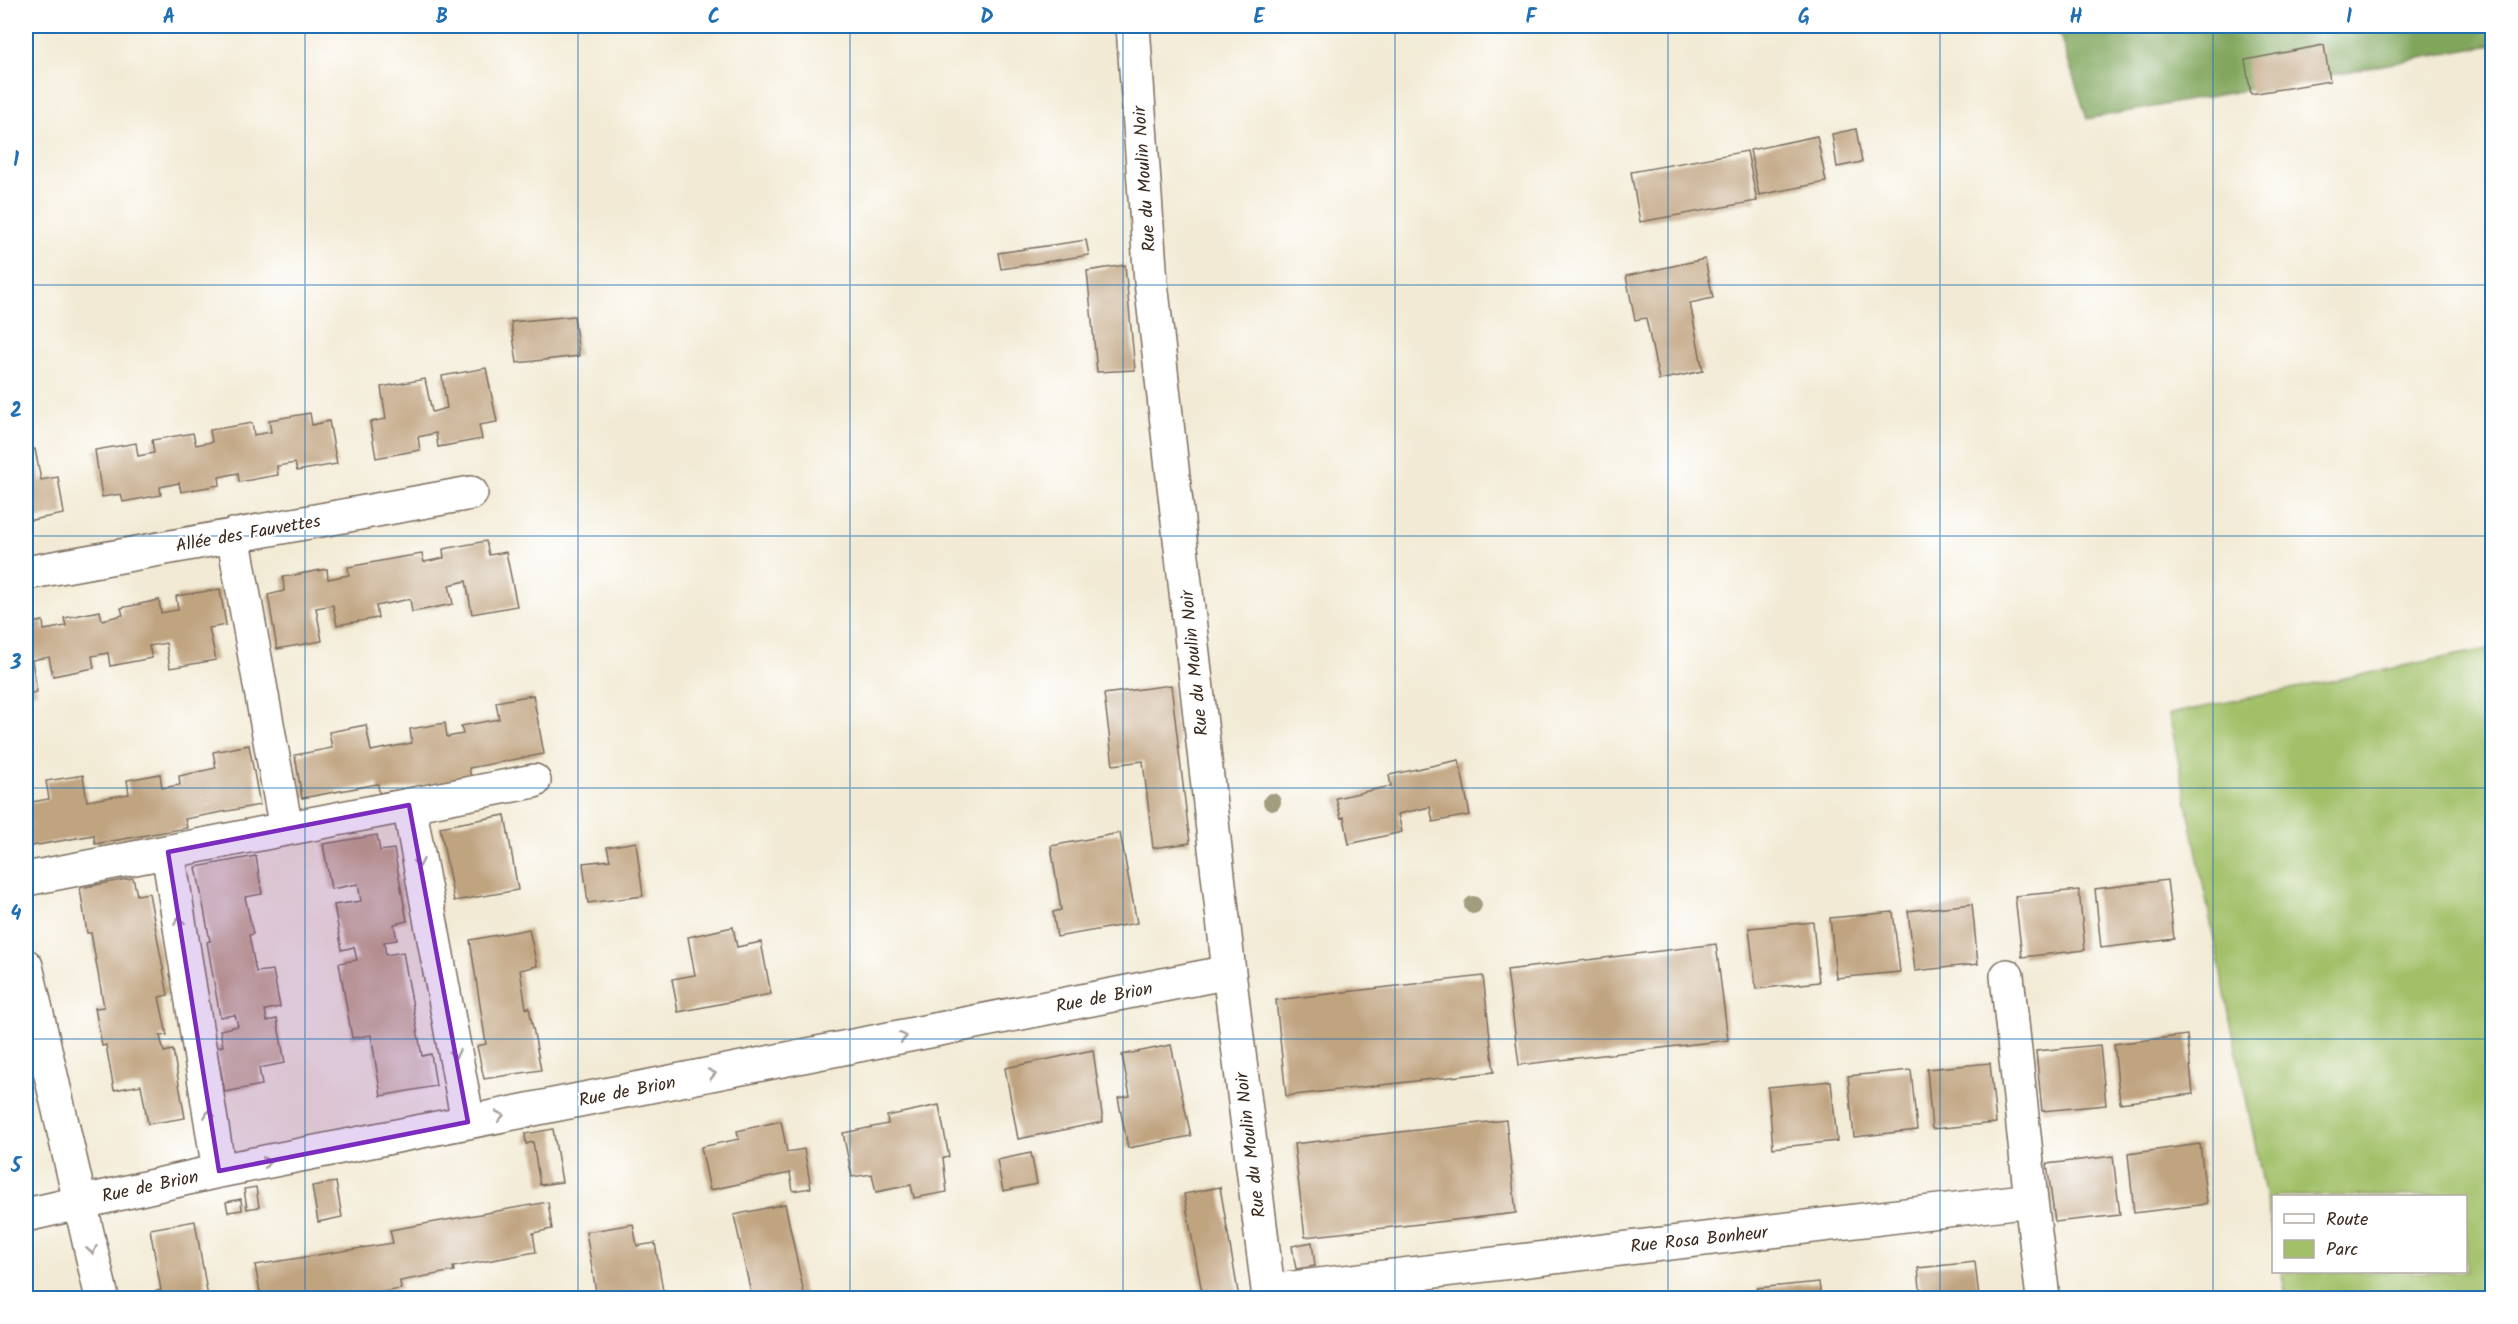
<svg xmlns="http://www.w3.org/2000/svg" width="2518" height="1324" viewBox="0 0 2518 1324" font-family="Kalam,sans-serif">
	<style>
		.green { fill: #a1c068; stroke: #6e7543; stroke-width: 1.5 }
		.forest { fill: #80a65c; stroke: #5e683d; stroke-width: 1.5 }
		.building { fill: #c0a37f }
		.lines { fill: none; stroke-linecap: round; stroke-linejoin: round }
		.street-casing { stroke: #7b6d5e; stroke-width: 36 }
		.path { stroke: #7b6d5e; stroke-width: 4; stroke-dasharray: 1.5 4.5; stroke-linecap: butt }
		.street { stroke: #fff; stroke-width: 33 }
		.tree { fill: #a19d7e }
		.oneway { stroke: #a79f9a }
		.marked { fill: #7b2cbf; fill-opacity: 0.2; stroke: #7b2cbf; stroke-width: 4.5; stroke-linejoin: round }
		.grid { fill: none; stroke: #1f6fb2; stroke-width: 1.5; stroke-opacity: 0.55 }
		.labels { text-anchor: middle; stroke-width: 4.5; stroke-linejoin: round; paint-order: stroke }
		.street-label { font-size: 18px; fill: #3b2a1e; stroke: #fff }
		.neatline { fill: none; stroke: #1f6fb2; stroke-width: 2 }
		.grid-label { font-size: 20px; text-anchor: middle; font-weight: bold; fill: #1f6fb2 }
	</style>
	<rect width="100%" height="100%" fill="#fff"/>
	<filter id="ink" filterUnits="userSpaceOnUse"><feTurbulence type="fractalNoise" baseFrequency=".0167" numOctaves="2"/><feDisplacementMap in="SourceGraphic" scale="12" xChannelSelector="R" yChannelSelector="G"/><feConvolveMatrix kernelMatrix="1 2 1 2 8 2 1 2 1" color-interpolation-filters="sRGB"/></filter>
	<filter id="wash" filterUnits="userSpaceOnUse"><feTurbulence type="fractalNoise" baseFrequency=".008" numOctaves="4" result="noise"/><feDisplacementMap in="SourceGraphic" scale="24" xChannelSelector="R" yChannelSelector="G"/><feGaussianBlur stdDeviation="1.35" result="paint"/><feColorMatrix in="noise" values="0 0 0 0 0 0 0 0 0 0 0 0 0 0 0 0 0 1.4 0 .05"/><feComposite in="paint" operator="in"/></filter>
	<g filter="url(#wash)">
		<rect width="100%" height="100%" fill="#f2ead4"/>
		<path class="green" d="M2492,648V1298H2287L2281,1272H2466V1196H2274L2273,1233L2169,714Z"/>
		<path class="forest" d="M2057,26H2492V45L2087,119Z"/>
		<g id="blocks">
			<path class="building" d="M2324,45L2330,81L2251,94L2245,60Z
				M1856,129L1862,162L1837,167L1832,134Z
				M1817,136L1826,182L1759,195L1750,150Z
				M1747,151L1757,201L1640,222L1631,172Z
				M1086,240L1089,255L1001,269L998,253Z
				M1705,259L1713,298L1690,303L1703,371L1659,380L1646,318L1635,320L1626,276Z
				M1125,265L1135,370L1097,372L1087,271Z
				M574,316L579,356L517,363L511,322Z
				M486,368L497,422L479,425L482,439L438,447L436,433L418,437L420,450L376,458L370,422L386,419L381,387L425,379L432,412L447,408L442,376Z
				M310,413L312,425L329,421L337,464L297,471L295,463L277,466L278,475L239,482L238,473L219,477L220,485L181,492L179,483L160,487L161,495L123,502L121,494L102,497L95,450L136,443L138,456L154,453L152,440L193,433L196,445L212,442L210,430L252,423L254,435L271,432L269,420Z
				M35,449L41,480L58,477L64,514L26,521V450Z
				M486,541L489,555L506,552L517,606L472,614L466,581L449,585L453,604L412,612L410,599L376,606L378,618L337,625L333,605L316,608L322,641L277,649L268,595L284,591L283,577L327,569L328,579L349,575L348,567L402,557L422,554L424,562L444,558L443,549Z
				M220,589L226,625L209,628L216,660L170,668L166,643L149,646L152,658L110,666L108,653L92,656L94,668L53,676L49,657L32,660L37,692L26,694V624L43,621L44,630L66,626L64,618L100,611L102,620L123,615L121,608L159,600L161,613L178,610L176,596Z
				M1171,685L1190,843L1153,848L1143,761L1113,765L1104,694Z
				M533,695L544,754L469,768L471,777L379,793L378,784L302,798L295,755L332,748L329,732L366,725L371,751L412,743L410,729L445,723L447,737L463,734L461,726L499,719L496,702Z
				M249,745L260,805L185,819L187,828L95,844L94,835L26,847V803L49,799L46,781L83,775L87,801L129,794L127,780L160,774L162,788L180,785L179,776L216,768L213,752Z
				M1459,760L1470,815L1433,822L1430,807L1398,814L1402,832L1349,844L1344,817L1341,818L1336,798L1391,786L1389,775Z
				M505,815L518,890L454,901L440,827Z
				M1120,833L1137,923L1057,937L1053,912L1061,910L1051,846Z
				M377,835L380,851L394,849L407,921L394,924L397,940L384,942L386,955L403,952L422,1056L431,1054L436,1086L381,1096L371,1035L352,1038L339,963L357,960L354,947L342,950L334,905L361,901L358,884L331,889L323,844Z
				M636,842L643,896L588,903L583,863L610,860L607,847Z
				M256,856L262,894L245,897L253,934L249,935L256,972L273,970L280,1007L265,1010L267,1021L277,1019L285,1063L259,1068L262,1085L225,1092L216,1047L223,1046L220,1030L238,1026L235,1015L220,1017L207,942L210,941L196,867Z
				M133,878L137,895L149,893L168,995L159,997L167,1035L160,1036L164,1052L173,1050L185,1118L148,1124L141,1085L114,1090L106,1045L102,1046L95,1008L104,1007L91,933H87L80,888Z
				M2167,880L2174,939L2101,948L2095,889Z
				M2079,890L2085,950L2022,957L2015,896Z
				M1972,904L1978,964L1915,971L1908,911Z
				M1893,912L1900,972L1836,978L1830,918Z
				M1813,922L1819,982L1756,989L1749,928Z
				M733,927L737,947L761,942L771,994L678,1012L672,979L695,975L688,937Z
				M529,929L537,966L520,970L526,1008L529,1007L541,1070L484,1079L477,1046L486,1044L470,940Z
				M1716,944L1728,1040L1519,1065L1507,970Z
				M1483,976L1494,1072L1286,1096L1276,1000Z
				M2187,1035L2193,1094L2120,1103L2114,1044Z
				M1171,1045L1191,1136L1128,1148L1118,1098L1130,1096L1122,1055Z
				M2100,1045L2106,1105L2042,1111L2036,1051Z
				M1093,1050L1103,1122L1018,1139L1005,1068Z
				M1990,1063L1996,1123L1932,1129L1927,1069Z
				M1911,1070L1917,1130L1854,1137L1848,1076Z
				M1831,1081L1837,1141L1773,1148L1768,1087Z
				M939,1105L949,1157L943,1158L947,1192L914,1198L911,1185L876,1192L872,1174L852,1177L843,1133L888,1124L887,1116Z
				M1506,1120L1516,1213L1305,1237L1294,1144Z
				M781,1121L787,1152L804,1149L811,1188L793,1191L790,1173L710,1190L701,1147L739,1139L737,1131Z
				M553,1129L562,1182L540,1185L533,1142L526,1144L525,1134Z
				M2200,1144L2207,1204L2134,1213L2128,1154Z
				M1031,1153L1037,1184L1003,1191L997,1160Z
				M2113,1156L2120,1215L2055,1222L2047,1164Z
				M336,1182L342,1217L318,1222L312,1186Z
				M256,1187L259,1207L247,1209L244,1189Z
				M1220,1187L1239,1298H1203L1184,1194Z
				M241,1199L242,1210L228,1212L226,1202Z
				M548,1202L552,1229L533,1233L536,1252L453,1267L454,1271L400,1281L401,1289L348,1298H261L255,1265L393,1243L390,1230Z
				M785,1204L805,1298H752L734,1215Z
				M195,1221L208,1298H145L144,1294L161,1290L150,1229Z
				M633,1224L637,1246L655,1243L663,1291L666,1290L668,1298H597L586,1232Z
				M1312,1242L1315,1266L1296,1269L1292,1246Z
				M1975,1262L1979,1298H1921L1918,1268Z
				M1819,1282L1821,1298H1759L1757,1288Z"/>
		</g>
	</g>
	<g filter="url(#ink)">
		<use href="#blocks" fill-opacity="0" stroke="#7b6d5e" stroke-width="1.5"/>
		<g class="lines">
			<g class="street-casing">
				<path id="street" d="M1133,26L1151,282L1229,972L1269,1298
					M233,535L286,829
					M26,573L471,493
					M409,805L468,1122
					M168,852L219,1171
					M26,879L534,781
					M26,966L102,1298
					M2007,976L2031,1200
					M26,1215L219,1171L1229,972
					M1268,1291L2031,1200L2043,1298"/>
			</g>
			<path class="path" d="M1704,1298L1730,1295L1731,1298"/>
			<use href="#street" class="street"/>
		</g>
		<g class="tree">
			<circle cx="1272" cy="802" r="9"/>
			<circle cx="1473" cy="905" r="9"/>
		</g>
		<defs><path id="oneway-chevron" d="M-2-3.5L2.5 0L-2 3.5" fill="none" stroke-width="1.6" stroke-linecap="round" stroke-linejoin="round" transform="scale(1.5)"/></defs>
		<g class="oneway">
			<use href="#oneway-chevron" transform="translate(419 863) rotate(79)"/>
			<use href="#oneway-chevron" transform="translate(179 921) rotate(-99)"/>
			<use href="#oneway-chevron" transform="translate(903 1037) rotate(-11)"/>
			<use href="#oneway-chevron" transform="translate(455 1054) rotate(79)"/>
			<use href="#oneway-chevron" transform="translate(712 1074) rotate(-11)"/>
			<use href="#oneway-chevron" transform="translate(209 1114) rotate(-99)"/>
			<use href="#oneway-chevron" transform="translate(500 1116) rotate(-11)"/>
			<use href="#oneway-chevron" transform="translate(267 1162) rotate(-11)"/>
			<use href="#oneway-chevron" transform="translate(92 1250) rotate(78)"/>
		</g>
	</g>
	<path class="marked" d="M409,805L468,1122L219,1171L168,852Z"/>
	<path class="grid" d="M305,26V1298M578,26V1298M850,26V1298M1123,26V1298M1395,26V1298M1668,26V1298M1940,26V1298M2213,26V1298M26,285H2492M26,536H2492M26,788H2492M26,1039H2492"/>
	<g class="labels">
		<g class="street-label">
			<text transform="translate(1144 179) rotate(-94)" y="6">Rue du Moulin Noir</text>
			<text transform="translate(248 533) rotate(-10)" y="6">Allée des Fauvettes</text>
			<text transform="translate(1194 663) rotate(-96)" y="6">Rue du Moulin Noir</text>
			<text transform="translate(1104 997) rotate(-11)" y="6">Rue de Brion</text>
			<text transform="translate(627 1091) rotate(-11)" y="6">Rue de Brion</text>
			<text transform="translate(1250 1145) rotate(-97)" y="6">Rue du Moulin Noir</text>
			<text transform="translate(150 1186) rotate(-12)" y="6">Rue de Brion</text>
			<text transform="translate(1699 1239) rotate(-6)" y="6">Rue Rosa Bonheur</text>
		</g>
	</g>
	<rect width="2518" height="1324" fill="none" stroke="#fff" stroke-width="66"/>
	<rect x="2272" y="1195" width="195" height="78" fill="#ffffff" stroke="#b1aaa5" stroke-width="1.5"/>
	<rect x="2284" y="1214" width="30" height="9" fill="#ffffff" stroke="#b1aaa5" stroke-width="1.5"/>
	<text x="2326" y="1225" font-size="18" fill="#3b2a1e">Route</text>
	<rect x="2284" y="1240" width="30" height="18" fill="#a1c068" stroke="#b1aaa5" stroke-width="1.5"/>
	<text x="2326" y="1255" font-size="18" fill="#3b2a1e">Parc</text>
	<rect x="33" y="33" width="2452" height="1258" class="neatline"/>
	<g class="grid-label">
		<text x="169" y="23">A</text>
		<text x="442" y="23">B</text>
		<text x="714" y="23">C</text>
		<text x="987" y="23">D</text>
		<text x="1259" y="23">E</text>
		<text x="1531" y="23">F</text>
		<text x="1804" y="23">G</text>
		<text x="2076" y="23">H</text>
		<text x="2349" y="23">I</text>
		<text x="16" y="166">1</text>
		<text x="16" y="417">2</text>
		<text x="16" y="669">3</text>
		<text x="16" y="920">4</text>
		<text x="16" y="1172">5</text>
	</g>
</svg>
